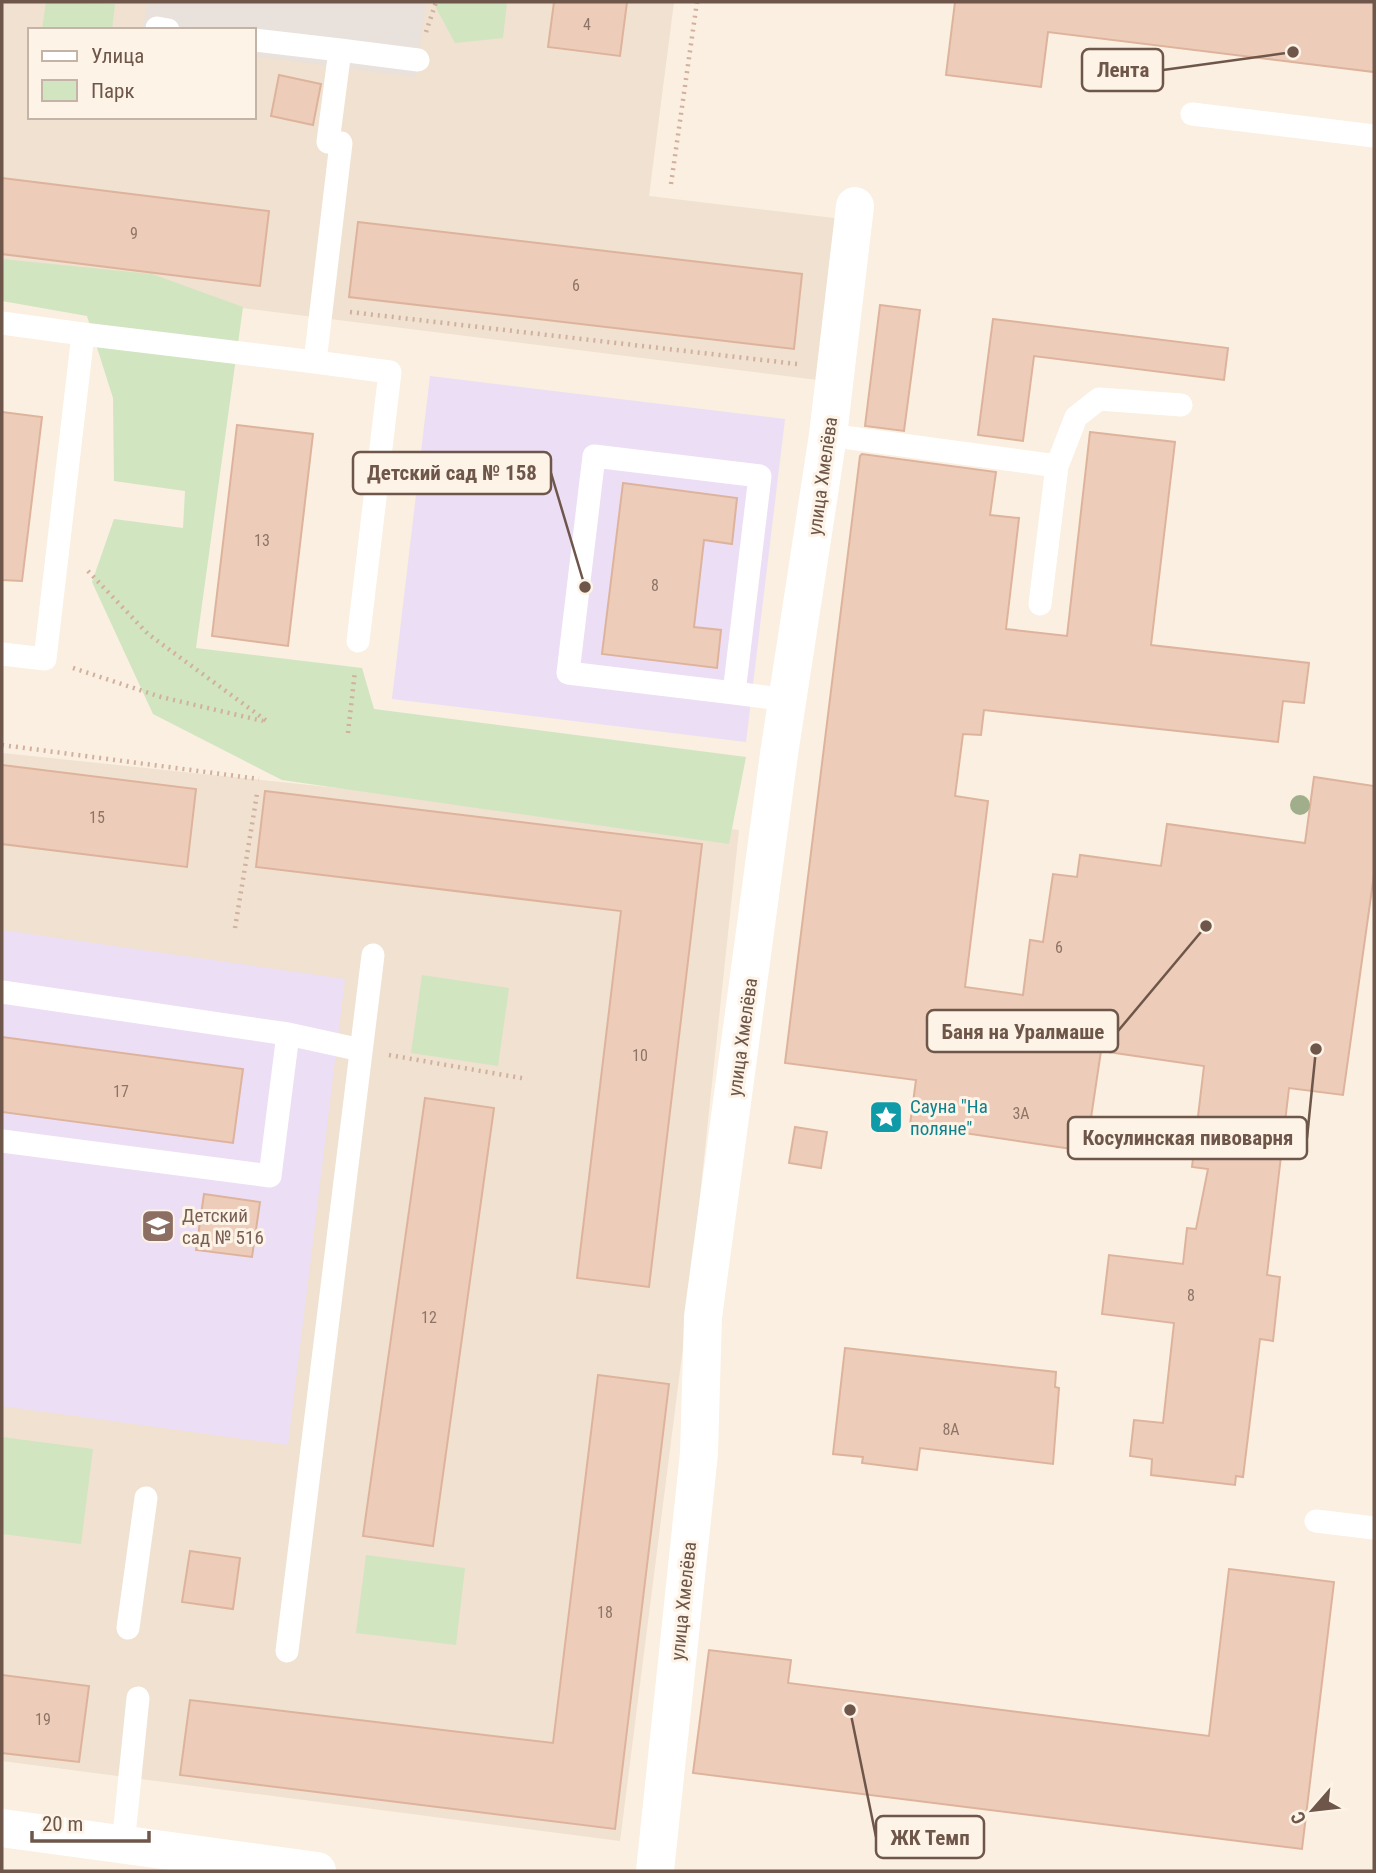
<svg xmlns="http://www.w3.org/2000/svg" width="1376" height="1873" viewBox="0 0 1376 1873" font-family="'Roboto Condensed',sans-serif">
	<style>
		.residential { fill: #f0e1d0; fill-rule: evenodd }
		.industrial { fill: #e8e1dc }
		.education { fill: #ecdef5 }
		.green { fill: #d1e5c1 }
		.building { fill: #edcdba; stroke: #deb39c; stroke-width: 2 }
		.lines { fill: none; stroke-linecap: round; stroke-linejoin: round }
		.path { stroke: #d1b09e; stroke-width: 4.5; stroke-dasharray: 2 5; stroke-linecap: butt }
		.service { stroke: #fff; stroke-width: 23 }
		.minor { stroke: #fff; stroke-width: 38 }
		.secondary { stroke: #fff; stroke-width: 38 }
		.tree { fill: #a0ae8b }
		.labels { text-anchor: middle; stroke-width: 6; stroke-linejoin: round; paint-order: stroke }
		.number-label { font-size: 16px; fill: #8e7466 }
		.street-label { font-size: 19px; fill: #6e564a; stroke: #fdf3e6 }
		.culture-label { font-size: 19px; fill: #0d838f; stroke: #fdf3e6; text-anchor: start }
		.education-label { font-size: 19px; fill: #785e54; stroke: #fdf3e6; text-anchor: start }
		.leader { fill: none; stroke: #6e564a; stroke-width: 2.5 }
		.callout-dot { fill: #6e564a; stroke: #fdf3e6; stroke-width: 2.5 }
		.callout { fill: #fdf3e6; stroke: #6e564a; stroke-width: 2.5 }
		.callout-label { font-size: 21px; text-anchor: middle; font-weight: bold; fill: #6e564a }
	</style>
	<rect width="100%" height="100%" fill="#faefe0"/>
	<path class="residential" d="M2,2H674L649,196L868,222L849,384L2,278ZM30,30H254V117H30Z
		M2,753L739,830L688,1308L620,1841L2,1761Z"/>
	<path class="industrial" d="M147,2H426L416,77L254,56V30H143Z"/>
	<path class="education" d="M430,376L785,419L746,742L392,699Z
		M2,930L345,979L288,1445L2,1406Z"/>
	<path class="green" d="M46,2L115,4L112,30H42Z
		M433,2H507L503,38L455,43Z
		M2,259L152,274L243,307L196,648L362,668L374,709L746,757L729,844L282,780L153,714L92,582L114,519L183,528L185,491L114,481L113,398L87,316L2,301Z
		M422,975L509,988L498,1066L411,1053Z
		M2,1437L93,1449L81,1544L2,1534Z
		M366,1555L465,1568L456,1645L356,1633Z"/>
	<path class="building" d="M554,2H627L620,56L548,47Z
		M955,2H1374V72L1048,32L1041,87L946,75Z
		M279,75L321,84L313,125L271,116Z
		M2,178L269,211L260,286L2,254Z
		M358,222L802,274L794,349L349,297Z
		M880,305L920,310L904,431L865,426Z
		M993,319L1228,348L1224,380L1034,356L1023,441L978,435Z
		M2,412L42,417L22,581L2,580Z
		M237,425L313,434L288,646L212,636Z
		M1090,432L1175,442L1151,645L1309,663L1304,703L1283,701L1278,742L984,710L981,735L963,734L955,796L988,801L965,987L1023,995L1030,940L1043,942L1053,874L1077,877L1080,855L1161,866L1167,824L1305,843L1314,777L1374,786V875L1343,1095L1289,1088L1267,1275L1280,1277L1273,1341L1260,1339L1243,1477L1236,1476L1235,1485L1151,1475L1152,1459L1130,1456L1134,1420L1163,1423L1174,1323L1102,1314L1109,1255L1183,1264L1187,1228L1196,1229L1208,1169L1192,1167L1204,1066L1101,1051L1086,1151L910,1125L916,1080L785,1063L860,456L862,454L996,472L990,515L1019,518L1006,629L1067,636Z
		M623,483L737,498L732,544L704,540L694,627L721,630L717,668L602,654Z
		M2,765L196,789L187,867L2,844Z
		M265,791L702,844L649,1287L577,1278L621,911L256,867Z
		M2,1037L243,1069L233,1143L2,1112Z
		M425,1098L494,1108L433,1546L363,1536Z
		M795,1127L827,1132L821,1168L789,1163Z
		M204,1194L260,1202L252,1257L196,1250Z
		M845,1348L1056,1372L1055,1387L1059,1388L1053,1464L920,1448L917,1470L862,1463L863,1457L833,1454Z
		M598,1375L669,1384L615,1829L180,1775L190,1700L553,1743Z
		M190,1551L240,1558L233,1609L182,1602Z
		M1229,1569L1334,1582L1302,1849L693,1773L709,1650L791,1660L788,1683L1209,1736Z
		M2,1675L89,1686L79,1762L2,1753Z"/>
	<g class="lines">
		<path class="path" d="M426,32L436,2
			M671,184L697,2
			M350,312L797,364
			M88,571L148,634L268,722
			M73,668L161,697L263,721
			M348,733L355,671
			M2,745L259,779
			M235,928L257,794
			M389,1055L527,1079"/>
		<path class="service" d="M157,28L168,30
			M254,40L340,50L328,142
			M340,50L418,60
			M1192,114L1374,136
			M2,323L83,334
			M315,362L390,372L358,641
			M828,435L1057,466L1040,604
			M1057,466L1076,417L1099,399L1181,405
			M2,654L45,659L83,334L315,362L341,143
			M734,693L568,673L594,456L760,476L734,693L787,700
			M2,992L288,1034L361,1050
			M2,1141L270,1176L288,1034
			M1316,1521L1374,1528
			M128,1628L146,1498
			M287,1651L373,955
			M123,1845L138,1698"/>
		<path class="minor" d="M655,1871L699,1453L703,1317L779,754L828,435L855,206"/>
		<path class="secondary" d="M2,1828L317,1871"/>
	</g>
	<circle class="tree" cx="1300" cy="805" r="10"/>
	<defs>
		<g id="sight-square" transform="scale(1.75)"><rect x="-9" y="-9" width="18" height="18" rx="4" fill="#0f9aa8" stroke="#fdf3e6"/><path d="M0-6L1.8-2.2L6-1.7L2.9 1.2L3.7 5.4L0 3.3L-3.7 5.4L-2.9 1.2L-6-1.7L-1.8-2.2Z" fill="#fff"/></g>
		<g id="school-square" transform="scale(1.75)"><rect x="-9" y="-9" width="18" height="18" rx="4" fill="#8d6e63" stroke="#fdf3e6"/><path d="M0-5L7-2L0 1L-7-2ZM-4 1L0 2.5L4 1V4Q0 6-4 4Z" fill="#fff"/></g>
	</defs>
	<g fill-rule="evenodd">
		<use href="#sight-square" x="886" y="1117"/>
		<use href="#school-square" x="158" y="1226"/>
	</g>
	<g class="labels">
		<g class="number-label">
			<text x="587" y="30">4</text>
			<text x="134" y="239">9</text>
			<text x="576" y="291">6</text>
			<text x="262" y="546">13</text>
			<text x="655" y="591">8</text>
			<text x="97" y="823">15</text>
			<text x="1059" y="953">6</text>
			<text x="640" y="1061">10</text>
			<text x="121" y="1097">17</text>
			<text x="1021" y="1119">3А</text>
			<text x="1191" y="1301">8</text>
			<text x="429" y="1323">12</text>
			<text x="951" y="1435">8А</text>
			<text x="605" y="1618">18</text>
			<text x="43" y="1725">19</text>
		</g>
		<g class="street-label">
			<text transform="translate(822 476) rotate(-82)" y="7">улица Хмелёва</text>
			<text transform="translate(742 1037) rotate(-82)" y="7">улица Хмелёва</text>
			<text transform="translate(683 1601) rotate(-84)" y="7">улица Хмелёва</text>
		</g>
		<g class="culture-label">
			<text x="910" y="1113">Сауна "На<tspan x="910" dy="22">поляне"</tspan></text>
		</g>
		<g class="education-label">
			<text x="182" y="1222">Детский<tspan x="182" dy="22">сад № 516</tspan></text>
		</g>
	</g>
	<path class="leader" d="M1293 52L1163 70M585 587L551 473M1206 926L1118 1031M1316 1049L1307 1138M850 1710L876 1837"/>
	<g class="callout-dot">
		<circle cx="1293" cy="52" r="7"/>
		<circle cx="585" cy="587" r="7"/>
		<circle cx="1206" cy="926" r="7"/>
		<circle cx="1316" cy="1049" r="7"/>
		<circle cx="850" cy="1710" r="7"/>
	</g>
	<g class="callout">
		<rect x="1082" y="49" width="81" height="42" rx="7"/>
		<rect x="353" y="452" width="198" height="42" rx="7"/>
		<rect x="927" y="1010" width="191" height="42" rx="7"/>
		<rect x="1068" y="1117" width="239" height="42" rx="7"/>
		<rect x="876" y="1816" width="108" height="42" rx="7"/>
	</g>
	<g class="callout-label">
		<text x="1123" y="77">Лента</text>
		<text x="452" y="480">Детский сад № 158</text>
		<text x="1023" y="1039">Баня на Уралмаше</text>
		<text x="1188" y="1145">Косулинская пивоварня</text>
		<text x="930" y="1845">ЖК Темп</text>
	</g>
	<rect width="1376" height="1873" fill="none" stroke="#6e564a" stroke-width="7"/>
	<rect x="28" y="28" width="228" height="91" fill="#fdf3e6" stroke="#c4b4a8" stroke-width="2"/>
	<rect x="42" y="51" width="35" height="10" fill="#ffffff" stroke="#c4b4a8" stroke-width="2"/>
	<text x="91" y="63" font-size="21" fill="#6e564a">Улица</text>
	<rect x="42" y="80" width="35" height="21" fill="#d1e5c1" stroke="#c4b4a8" stroke-width="2"/>
	<text x="91" y="98" font-size="21" fill="#6e564a">Парк</text>
	<g transform="translate(1313 1810) rotate(242)" stroke="#fdf3e6" stroke-width="5" paint-order="stroke">
	<path d="M0-5L12 26L0 18L-12 26Z" fill="#6e564a"/>
	<text y="-10" font-size="19" font-weight="bold" text-anchor="middle" fill="#6e564a">С</text>
	</g>
	<path d="M32 1831v10h117v-10" fill="none" stroke="#6e564a" stroke-width="3.5"/>
	<text x="42" y="1831" font-size="21" fill="#6e564a" stroke="#fdf3e6" stroke-width="5" paint-order="stroke">20 m</text>
</svg>
